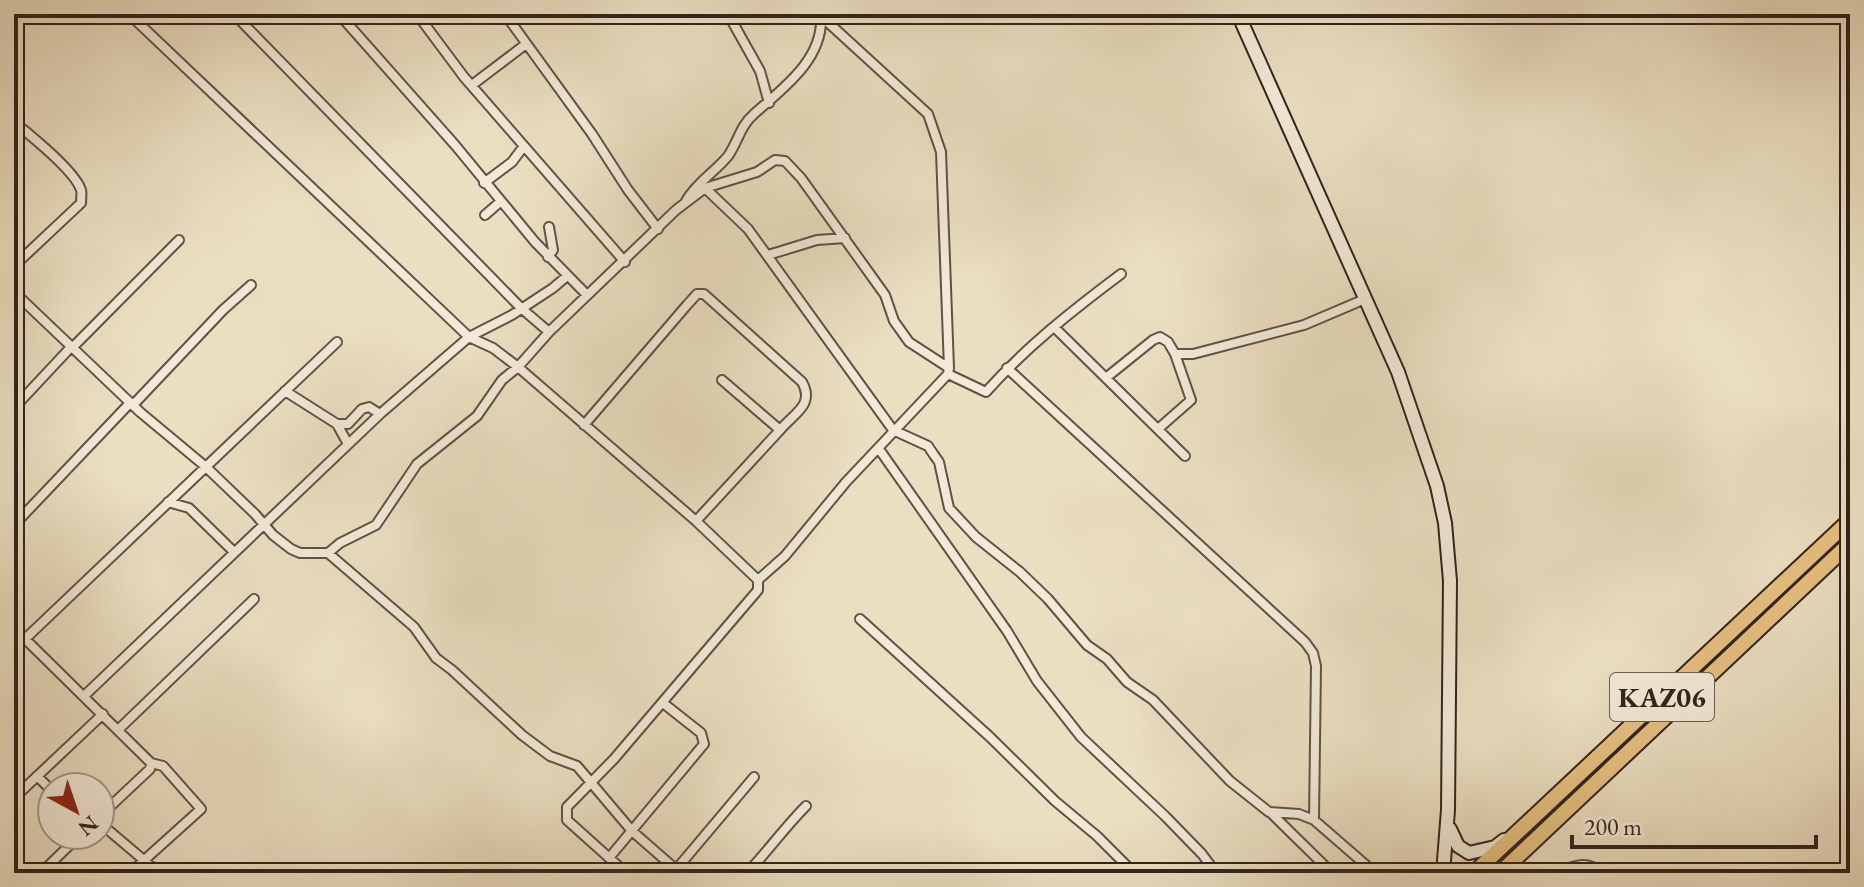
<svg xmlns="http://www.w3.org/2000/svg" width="1864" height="887" viewBox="0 0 1864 887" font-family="'EB Garamond',serif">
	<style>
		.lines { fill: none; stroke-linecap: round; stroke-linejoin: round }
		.street-casing { stroke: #605246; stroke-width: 12 }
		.secondary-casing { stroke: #32231c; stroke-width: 16 }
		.highway-casing { stroke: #32231c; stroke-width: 18 }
		.street { stroke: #f2ead7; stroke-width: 8 }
		.secondary { stroke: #f2ead7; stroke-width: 12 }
		.highway { stroke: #e6c081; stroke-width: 14 }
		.labels { text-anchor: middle; stroke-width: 8; stroke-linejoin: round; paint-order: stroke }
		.shield { fill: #f2ead7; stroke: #6c5f54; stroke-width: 2 }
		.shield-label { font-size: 28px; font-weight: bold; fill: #32231c }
	</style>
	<rect width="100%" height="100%" fill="#ebdfc2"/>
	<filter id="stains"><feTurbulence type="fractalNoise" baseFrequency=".0025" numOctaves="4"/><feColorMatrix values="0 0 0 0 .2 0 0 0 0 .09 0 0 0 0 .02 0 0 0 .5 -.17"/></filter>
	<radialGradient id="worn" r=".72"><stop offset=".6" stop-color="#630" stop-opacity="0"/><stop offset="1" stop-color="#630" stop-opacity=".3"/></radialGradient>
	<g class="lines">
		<g class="street-casing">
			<path id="street" d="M129,14L469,337L493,348L518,367L696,521L758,580V590L614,759L567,807V820L626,873
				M234,14L521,308L549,332L676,210L705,188L748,229L893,430L928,446L934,455L939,462L949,508L976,537L1020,572L1048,599L1087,645L1107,659L1127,682L1153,700L1230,781L1269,812L1299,814L1314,820L1375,873
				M339,14L455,145L535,242L587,295
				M417,14L464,77L625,262
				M505,14L592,134L628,190L658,229
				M728,14L760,71L769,103
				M472,85L526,44
				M14,125H18C33,138 75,171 81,190C82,193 81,199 81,203L14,266
				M484,183L512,162L524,146
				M705,188L757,172L775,160L785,161L801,178L885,295L894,321L909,342L949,368
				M686,201C697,182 715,172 728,156C738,142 740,126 754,114C782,89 823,60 821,17
				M485,215L500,202
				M768,255L817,240L845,238
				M548,257L553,250L549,227
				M14,292L140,412L206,467L255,514L273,535L291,549L300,553H328L414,627L436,658L452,670L522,735L550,756L577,766L632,831L680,873
				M1054,327L1185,456
				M72,348L179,240
				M1007,368L1305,642L1313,653L1316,666L1314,820
				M948,374L986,392C1026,347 1073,310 1121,274
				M1107,377L1153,340L1160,337L1168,342L1175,354H1193L1304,325L1365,299
				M133,405L223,310L251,285
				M14,408L71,347
				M380,414L469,337L512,315L553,288L567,276
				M337,424L348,444
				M584,425L687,305L697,294H704L802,382C815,405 794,413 780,430
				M1158,429L1191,400L1175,354
				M879,449L1007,631L1037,681L1081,737L1165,816L1202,854L1216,873
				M168,502L189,508L234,552
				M696,521L780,430L722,380
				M14,525L130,403
				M328,553L340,543L376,525L417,464L477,416L502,380L518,367L549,332
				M758,580L785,556L846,482L948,374L949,368L941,152L928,114L821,16
				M860,619L991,738L1055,801L1097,836L1134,873
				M14,628L151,763L163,766L201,809L130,873
				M25,639L337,342
				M84,696L380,414L369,407L362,409L348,424H337L285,391
				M119,729L254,599
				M37,776L52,791
				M14,798L103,714
				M1270,812L1332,873
				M100,816L150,769L151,763
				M100,823L159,873
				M609,858L704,744L701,733L663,703
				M674,872L754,777
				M41,873L80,835
				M747,873C768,851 785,827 806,806
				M1559,873C1573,865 1588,860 1601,873"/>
		</g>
		<g class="secondary-casing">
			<path id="secondary" d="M1238,14L1398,372L1437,486L1445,523L1450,581L1448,810L1443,873
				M1450,829L1458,846L1469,853L1495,847L1504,840"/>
		</g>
		<g class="highway-casing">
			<path id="highway" d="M1474,873L1850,520
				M1500,873L1850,543"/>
		</g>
		<use href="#street" class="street"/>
		<use href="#secondary" class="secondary"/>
		<use href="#highway" class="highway"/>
	</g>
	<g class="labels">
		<rect class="shield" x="1610" y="673" width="104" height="48" rx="6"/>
		<g class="shield-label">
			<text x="1662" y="707">KАZ06</text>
		</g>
	</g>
	<rect width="1864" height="887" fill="none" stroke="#ebdfc2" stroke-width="48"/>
	<rect x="16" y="16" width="1832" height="855" fill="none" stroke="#32231c" stroke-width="4"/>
	<rect x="24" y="24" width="1816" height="839" fill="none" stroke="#32231c" stroke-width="2"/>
	<g transform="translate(76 811) rotate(140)"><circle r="38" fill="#f2ead7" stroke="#a59a8c" stroke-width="2"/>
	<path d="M0-6L14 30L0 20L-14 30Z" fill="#8f2418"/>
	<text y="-12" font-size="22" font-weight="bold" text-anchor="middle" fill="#32231c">N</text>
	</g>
	<path d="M1572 835v12h244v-12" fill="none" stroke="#32231c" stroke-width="4"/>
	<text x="1584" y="835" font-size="24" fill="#32231c" stroke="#f2ead7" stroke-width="6" paint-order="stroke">200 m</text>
	<rect width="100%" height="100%" filter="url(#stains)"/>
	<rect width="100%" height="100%" fill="url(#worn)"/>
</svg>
